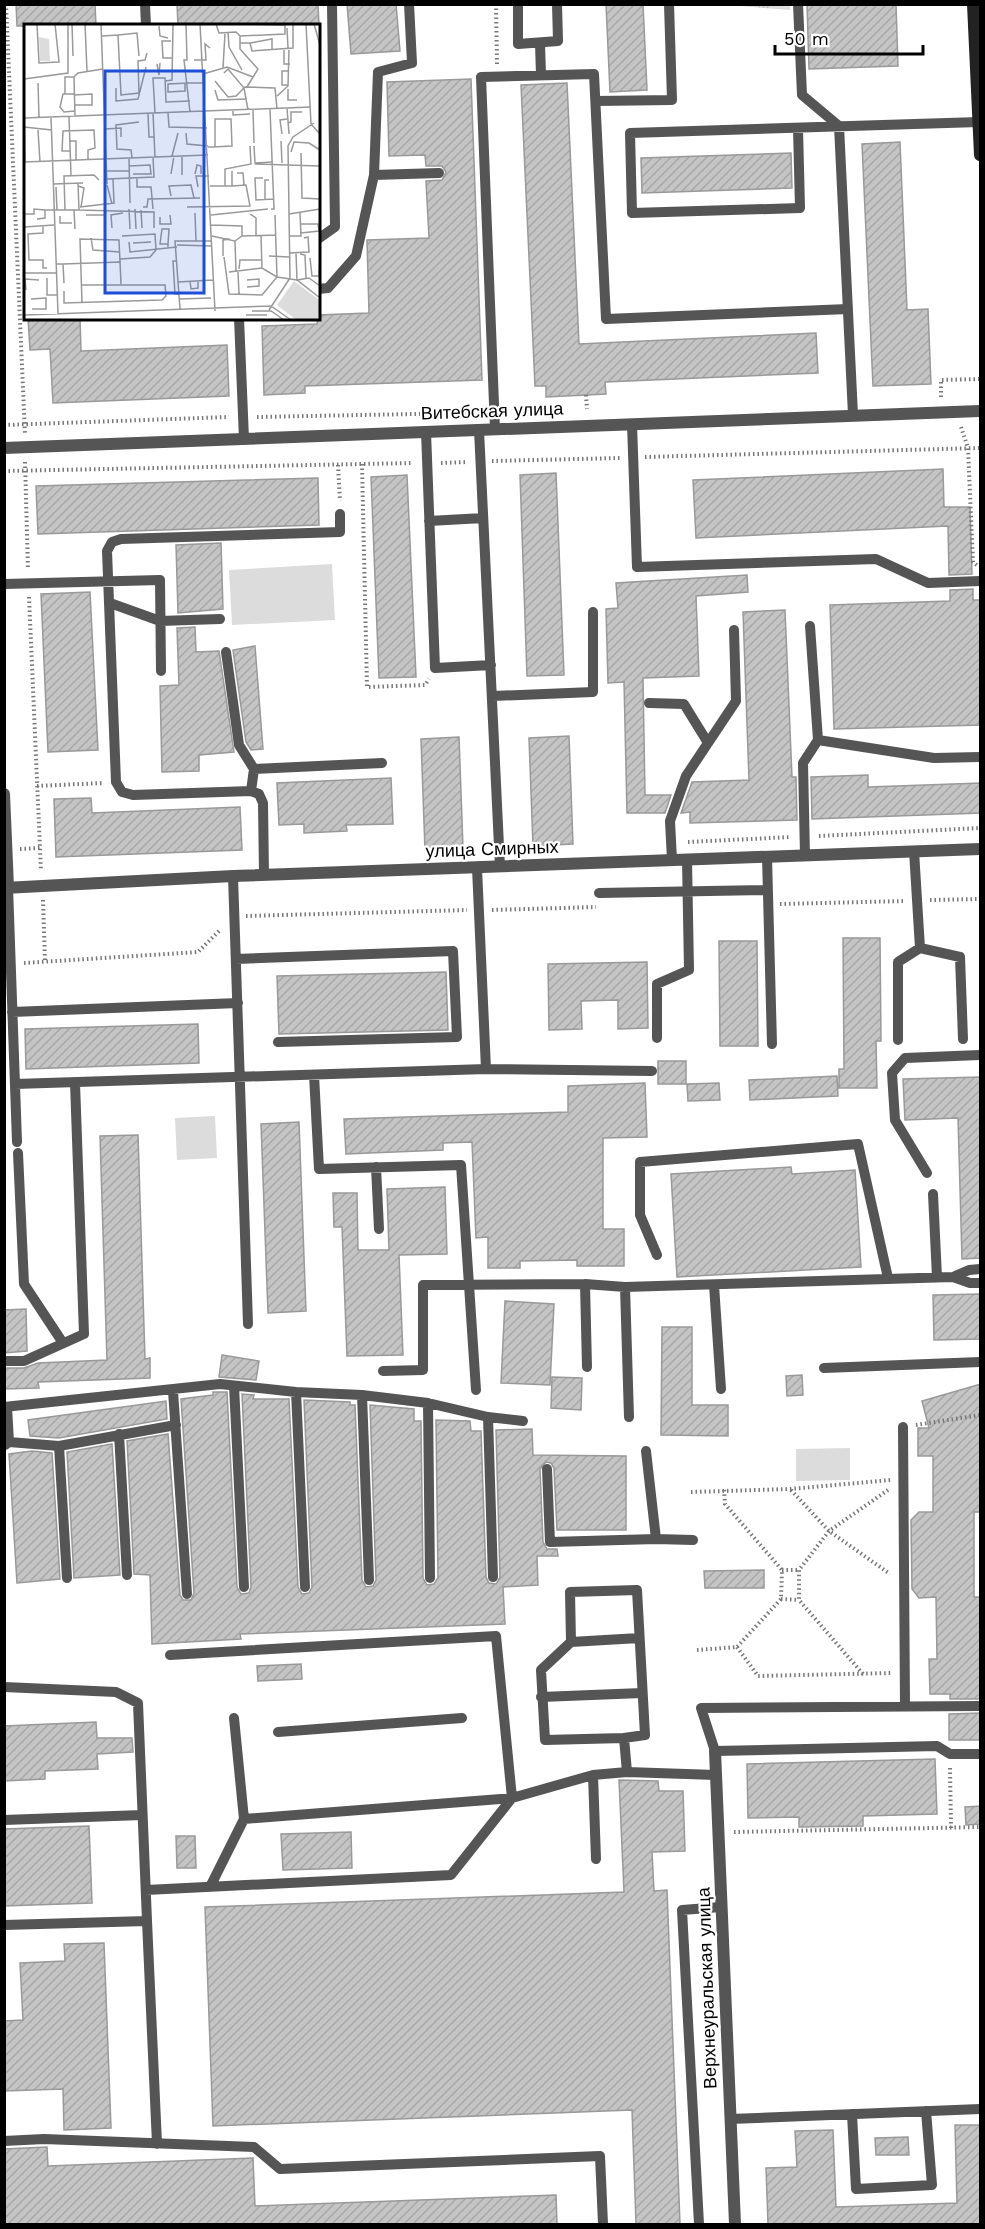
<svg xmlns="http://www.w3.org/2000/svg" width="985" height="2229" viewBox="0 0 985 2229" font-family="'Work Sans',sans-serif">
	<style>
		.grass { fill: #dcdcdc }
		.park { fill: url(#park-tufts) }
		.building { fill: url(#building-hatch); stroke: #999; stroke-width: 1.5 }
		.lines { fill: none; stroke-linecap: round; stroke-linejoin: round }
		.path { stroke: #777; stroke-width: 4; stroke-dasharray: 1.5 3; stroke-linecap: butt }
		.lane { stroke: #555; stroke-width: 10 }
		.street { stroke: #555; stroke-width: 12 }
		.secondary { stroke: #222; stroke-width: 12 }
		.labels { text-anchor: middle; stroke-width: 4.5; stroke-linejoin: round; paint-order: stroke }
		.street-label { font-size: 18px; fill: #000; stroke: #fff }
		.inset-road { fill: none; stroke: #999; stroke-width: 1.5 }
		.view { fill: #1d4ed8; fill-opacity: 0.15; stroke: #1d4ed8; stroke-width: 3 }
		.inset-edge { fill: none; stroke: #000; stroke-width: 3 }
	</style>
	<defs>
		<pattern id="park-tufts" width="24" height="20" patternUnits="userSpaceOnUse" patternTransform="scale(1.5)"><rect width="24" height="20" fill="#dcdcdc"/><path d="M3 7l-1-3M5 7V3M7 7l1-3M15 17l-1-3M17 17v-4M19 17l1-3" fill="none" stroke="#bbb"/></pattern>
		<pattern id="building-hatch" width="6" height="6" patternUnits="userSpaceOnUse" patternTransform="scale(1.5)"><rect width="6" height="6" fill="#c4c4c4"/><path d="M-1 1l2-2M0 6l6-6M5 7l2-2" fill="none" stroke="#a7a7a7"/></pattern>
	</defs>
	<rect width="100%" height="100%" fill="#fff"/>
	<path class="grass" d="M332,564L335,620L232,625L229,570Z
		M215,1116L217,1158L177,1160L175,1118Z
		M850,1448V1480L796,1481V1449Z"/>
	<path class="park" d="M727,5H790V10Z"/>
	<path class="building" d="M16,4H95L96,26H17Z
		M177,4H318L319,26H178Z
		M347,4H396L400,51L351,54Z
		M606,4H643L647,90L610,92Z
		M807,4H896L898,66L809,69Z
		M471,79L482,380L305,386V393L264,395L262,326L317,324L318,315L369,313L367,240L429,238L426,181L442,180L446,172L442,166H426L425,155L389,156L387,82Z
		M567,83L579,344L816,333L818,373L605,382L606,394L546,397V386H535L521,85Z
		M900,142L907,310L928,309L931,384L873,386L862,144Z
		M791,153L792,188L642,193L641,158Z
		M28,318H80L81,351L227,345L229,396L53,403L50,349L30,350Z
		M943,469L944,507H970L972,574L949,575L948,526L696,538L693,480Z
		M556,473L564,675L527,676L520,475Z
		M407,475L416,677L379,678L371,477Z
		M318,478L319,525L38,534L36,486Z
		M221,543L223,609L178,613L176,545Z
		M747,575L748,592L696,596L699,676L643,678L645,795H671L665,813H627L624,682L608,683L606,609L618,608L616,583Z
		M973,589V600H981V725L834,729L830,605L950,601V590Z
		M90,592L98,750L48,752L41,594Z
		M785,610L792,777H796L797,820L690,823V812L681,813L692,782L749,780L743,612Z
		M195,627L196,652L219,651L234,752L199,755V771L162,772L160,686L179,685L177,628Z
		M255,646L263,749L251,750L246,742L233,650Z
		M569,736L573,844L533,846L529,738Z
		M459,737L463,848L425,850L421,739Z
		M868,775V787L981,783V813L812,819L811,777Z
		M391,778L393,824L346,825L347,831L304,833V824L279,825L277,783Z
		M91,798L92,813L240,807L242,850L56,857L54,799Z
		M843,938H880L881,1041H876L877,1088H839V1069H844Z
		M719,941H757L758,1046H720Z
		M647,962L648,1028L618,1029V1000L581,1001L582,1029L549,1030L548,964Z
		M446,972L448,1030L279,1034L277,976Z
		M198,1024L199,1063L26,1069L25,1029Z
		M658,1061H686V1084H658Z
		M837,1076L838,1096L750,1100L749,1080Z
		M981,1077V1258L962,1259L958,1118L905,1120L903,1079Z
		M645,1083L647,1137L603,1138V1229H624V1266H577V1260L520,1261V1268H488V1237L476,1238L472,1142L443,1143V1150L346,1154L344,1119L568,1112V1086Z
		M719,1083L720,1100L688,1101L687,1084Z
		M299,1122L306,1311L268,1313L261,1124Z
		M138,1135L145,1359L150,1358V1378L38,1382L39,1388L4,1389V1368H24L38,1363L107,1360L100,1136Z
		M791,1167L792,1174L855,1170L861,1267L677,1277L671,1174Z
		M445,1187L447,1254L399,1255L403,1355L347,1356L342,1227H334L333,1193H357L358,1250H389L387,1189Z
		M981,1294V1339L934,1340L933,1295Z
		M505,1301L554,1304L550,1385L501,1383Z
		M26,1309L27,1351L4,1353V1310Z
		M662,1327H692V1405H728V1436L661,1435Z
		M222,1355L259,1361L256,1380L219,1377Z
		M802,1375L803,1395L787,1396L786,1376Z
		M552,1377L582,1378L581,1410L551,1408Z
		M981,1384V1512H974V1597H981V1699H950V1694H930L929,1659H937L936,1597L919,1598L912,1589L911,1520L919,1512H933V1456H918V1428H929L922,1401Z
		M213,1392H227L237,1587L241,1594L249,1593L251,1587L242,1394L254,1395L253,1399H289L298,1587L302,1594L309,1593L312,1587L304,1400L350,1402V1405H355L362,1580L366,1587L373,1586L376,1580L370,1405L414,1409V1421H421L423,1578L427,1585L434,1584L438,1578L436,1420L470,1421L471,1431H481L486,1577L489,1583L496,1584L500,1577L496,1430L532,1429L533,1455L626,1456V1530H557L554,1468L551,1463L546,1462L540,1469L543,1542L547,1549H557L558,1556H537L538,1585L503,1587L505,1624L240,1634L241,1639L152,1644L150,1575L134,1574L127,1441L168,1434L180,1595L183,1600H191L194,1593L181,1399L213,1395Z
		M166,1401L167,1419L59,1438L30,1436L28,1420Z
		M112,1444L120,1575L74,1578L67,1452Z
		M32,1451L52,1453L60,1579L17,1583L9,1454Z
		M764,1570V1588H705L704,1571Z
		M301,1664L302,1679L258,1681L257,1666Z
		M981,1713V1740H949V1714Z
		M96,1722L97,1738H132L133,1752L97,1754L98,1769L45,1771V1779L4,1781V1726Z
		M935,1759L937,1814L863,1816V1826L799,1827V1817L748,1818L747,1764Z
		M619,1780L658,1781L659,1791H683L685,1851L652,1852L654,1891L667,1890L680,2224H636L632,2110L213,2126L205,1907L624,1892Z
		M981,1806V1824L966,1825L965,1807Z
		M89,1826L92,1903L4,1906V1829Z
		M351,1832L352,1868L283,1870L281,1834Z
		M176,1836H195L196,1868H177Z
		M104,1943L111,2128L64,2130L63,2089L4,2091V2021L23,2020L20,1963L65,1961L64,1944Z
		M955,2125H981V2224H768L766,2168L797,2167L795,2131L833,2130L836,2207L957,2203Z
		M908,2137L909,2155H876L875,2138Z
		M47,2147L48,2166L253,2158L255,2206L556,2195L557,2224H4V2149Z"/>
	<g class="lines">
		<path class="path" d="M6,4L25,434
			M496,4L497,64
			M586,395L587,409
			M941,397V380L980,379
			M257,417L466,413
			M4,425L229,417
			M961,427L968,448L973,562L978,566
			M645,457L980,448
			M492,461L620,458
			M25,462L28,569
			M441,463L467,462
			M362,464L367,687L425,685L429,679
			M338,465L340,501
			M4,471L413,463
			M29,597L41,871
			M37,786L103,783
			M819,836L980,828
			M688,842L791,837
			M20,849L40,848
			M43,900L45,962
			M930,900L980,899
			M780,904L905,901
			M492,910L596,907
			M246,916L467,910
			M24,963L198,952L220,930
			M916,1425L980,1415
			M791,1490L829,1531L890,1574
			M691,1492L790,1489L891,1480
			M782,1570H799
			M781,1599L799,1600
			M737,1647L758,1676L893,1673
			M697,1650L737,1647L781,1599L782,1570L725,1504L724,1489
			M863,1674L799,1600V1570L829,1531L888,1490
			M950,1768L951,1828
			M734,1832L980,1827"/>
		<path class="lane" d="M145,4L146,26
			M518,4V44L558,41L557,4
			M798,4L802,95L839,126L853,415
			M540,43L541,75
			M596,101L672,100L669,4
			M798,128L800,208L632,213L630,133L979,122
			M374,175L439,173
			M318,239L335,227L332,4
			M318,289L328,288L356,256L374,175L378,72L412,63L409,4
			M239,318L244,439
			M632,424L637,567L876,559L928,583L980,581
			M495,429L481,77L594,74L606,319L848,309
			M479,430L500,867
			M426,432L435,668L491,665
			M429,521L483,518
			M4,584L160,580L161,671
			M110,603L160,621L220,619
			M810,626L818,740L934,758L980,757
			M226,652L239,745L254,769
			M493,696L593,692V612
			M649,703L684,704L708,743
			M251,791L254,769L382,763
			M914,851L920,948
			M805,855L803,763L818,740
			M767,857L772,1044
			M672,860L670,821L686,776L736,701L734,630
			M264,875L263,803L259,794L251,791L133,795L122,792L116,782L107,551L112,542L121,539L340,532V514
			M233,876L248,1324
			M8,887L17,1142
			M599,893L768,890
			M236,959L453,951L457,1037L278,1042
			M12,1012L238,1003
			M657,1038V984L689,970L687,860
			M898,1040V962L920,948L960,957L963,1039
			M486,1069L652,1071
			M314,1075L319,1169L461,1165L476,1390
			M15,1084L486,1069L477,868
			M18,1153L24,1284L63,1343
			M376,1167L379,1229
			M927,1173L895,1120L892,1073L905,1058L980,1055
			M933,1194L937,1277
			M657,1255L640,1215V1162L858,1144L888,1278
			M980,1269L969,1270L953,1277L970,1283H980
			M585,1284L587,1367
			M714,1285L721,1389
			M625,1287L629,1417
			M4,1361H24L84,1334L75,1083
			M824,1368L980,1362
			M383,1371L423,1370V1285L585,1284L625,1287L953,1277
			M234,1386L244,1587
			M173,1391L187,1594
			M296,1392L305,1587
			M362,1395L369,1580
			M428,1403L430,1578
			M4,1407L220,1384L296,1392L362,1395L428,1403L488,1417L493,1577
			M488,1417L523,1421
			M903,1427L905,1705
			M119,1434L127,1575
			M9,1442L59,1446
			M5,1445L9,1442L7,1407
			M547,1469L550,1542L656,1539L646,1451
			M656,1539L693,1540
			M67,1578L59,1446L176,1425
			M571,1642L639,1638
			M4,1687L116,1692L138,1703L147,1921
			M541,1697L642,1693
			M980,1706L701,1708L715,1751L937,1746L950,1754H980
			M234,1718L244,1819L512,1798L593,1775L627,1772L716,1775
			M278,1732L462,1718
			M624,1738L645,1735L637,1590L570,1592L571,1642L541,1670L545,1740L624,1738L627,1772
			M593,1775L596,1859
			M4,1820L142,1815
			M211,1885L244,1819
			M146,1890L451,1875L512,1798L496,1636L170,1655
			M4,1925L147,1921L157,2144
			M852,2114L856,2189L932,2185L926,2111
			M730,2119L980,2109
			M4,2141L44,2139L254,2147L280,2169L600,2156L603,2224
			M699,2224L682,1910L721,1907"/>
		<path class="street" d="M4,448L980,411
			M4,794L8,887
			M4,888L233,876L980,849
			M715,1751L735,2224"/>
		<path class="secondary" d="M973,4L980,155"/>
	</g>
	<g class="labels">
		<g class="street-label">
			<text transform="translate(492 411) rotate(-2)" y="6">Витебская улица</text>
			<text transform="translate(492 849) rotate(-2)" y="6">улица Смирных</text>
			<text transform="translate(707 1988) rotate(-92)" y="6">Верхнеуральская улица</text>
		</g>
	</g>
	<g transform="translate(24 24)">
		<rect width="296" height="296" fill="#fff"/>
		<path d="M15,13L25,15L26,37H16Z" fill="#dcdcdc"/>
		<path d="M270,257L295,276V295H271L253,281Z" fill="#dcdcdc"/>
		<path class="inset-road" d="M13,0L15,39L35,38L31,0M48,0L49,32M61,0L63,47M77,0L83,160M91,0H176M162,0L163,36H160L166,88M176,0L191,287M192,0L195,9L212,8L216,12L261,10V0M225,0L261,1M282,0L287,100L296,110M290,0L296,21M135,2L136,12L144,14M263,4L264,24M204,8L205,23L218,46M94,11L113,9L115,32M78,12L94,11L97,71L115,69L114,37L121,36L123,29M216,12V25L234,45L223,63M147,17H138L139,34H148M216,19H226L228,27L269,24V0M226,19L248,15V25M260,25V40H266M170,36H182L181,20L186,24M133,40L135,51L136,39M199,44L201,9M264,47H258V61H264M200,49L204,45L220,64L224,86M179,50L203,43L229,53M0,55L44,49V0M141,57L148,56L149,1M191,57L204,73L212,72L221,63L251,64L253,85M14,59L15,94M161,59V67L144,68V60L165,59H179M92,64V77L114,75L122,43M264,65V76H273M191,66L194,76L223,75M41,70V53H50M50,70H39L36,83L40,88L51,87M50,71L68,70V81H51M253,72L264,62L265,24M263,84L265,110M246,85L250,185H247M209,86V91L226,90M229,86L230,119M129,89L131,133M131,89L129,54H141L142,78L166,77M144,89L145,103L183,104M124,90L125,113H130M51,92L50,53L54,49L79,45M27,93L34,290M45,93L47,151M0,94L287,83M0,94L1,138M264,99L267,98V88H278M0,103L28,106M81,105L97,104V113M14,106L16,138M162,109L163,120L184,122M258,110L256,96L263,95M45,117H52V136M257,117L258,139M230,122L231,139L249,138M184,123H188L208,122L207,95H191V123M46,127H38L39,107L70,106L71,124L64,126V135M267,128L270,118L285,119L296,126M277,129L278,174L296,175M148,132L154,109M158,132V151M105,134L106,179M108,134L107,126L93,125L92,101L115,98M0,138L184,131M231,140L296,142M105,142L126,141L127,150H109M83,147H105M213,149H219L220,161M147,150L150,132M171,150L173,141L177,142V150M113,154V163H127L129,185M239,154H231L232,176L250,175M83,155L130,153L129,133M29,160L59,159M83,161L88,180M54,162L60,164L57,183M186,162H208V147M201,162V145L227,140L226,122M32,163L33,186M174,163L172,152H185M147,172L145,162L167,161L170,174M241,175V156H245M56,183L90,179L89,155M119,183H123L124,175L176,174M163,183L226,182L222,161L208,162M105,185L106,205M111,185L112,205M41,186L40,152L70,151L75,156M50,186L51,205M55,186L130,188V204M117,186L118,204M171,189L172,217M0,190H10V185L21,186M226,190L232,194V211M265,190L296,185M62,191H81L82,187M187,191L244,185M36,192V199H48M136,193V200H147L146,191M13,195L21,194V186H55L54,159M277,200H294L295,207L277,209M187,201L218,202V212M19,202V209L4,210L5,236H19V244H23M0,203L30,201M88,204L87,191L99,189M188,212L211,217L212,248M237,212L238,244M265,212H277L276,189M67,214L69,226L96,228M211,217L218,212L251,211M105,218L106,228L153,223M109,219L127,218M144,220L145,205H138L136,220H144V223M153,221L188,222M265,229L285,228L284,213L280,214M272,229L273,256L285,254L296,262M276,230L281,231L282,254M199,232V216L206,215M245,232L265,233M200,233L205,270L238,271L253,253L251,191M286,234L288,252H295L296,234M96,235L126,233L132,226L131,210L98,212M153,237H149L151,270H155M32,240H39L40,259M39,240L96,238L97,260M215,245L216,236H238M205,248L238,244L253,253L273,256L296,274M214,248L215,270M0,249H32M23,254V271H33M223,256L235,255V262L223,263M166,257L167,265L174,264V257M154,258L189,256M2,266L1,255L15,256M40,267V279L138,276L142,272L141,261H57M7,275L22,274V285H8M155,275L187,274M58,279L56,215L95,216L96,238M156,285L151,217H187M245,286L266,254L264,122L269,113L290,99M228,287H247L260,296M0,291L247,282L267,296M222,291H243"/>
		<path class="view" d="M81,47H180V269H81Z"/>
		<rect width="296" height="296" class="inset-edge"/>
	</g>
	<rect width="985" height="2229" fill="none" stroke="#000000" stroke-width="12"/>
	<path d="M775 45v9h148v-9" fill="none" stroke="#000000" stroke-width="3"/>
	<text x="784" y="45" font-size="18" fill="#000000" stroke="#ffffff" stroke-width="4.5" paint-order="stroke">50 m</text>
</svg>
